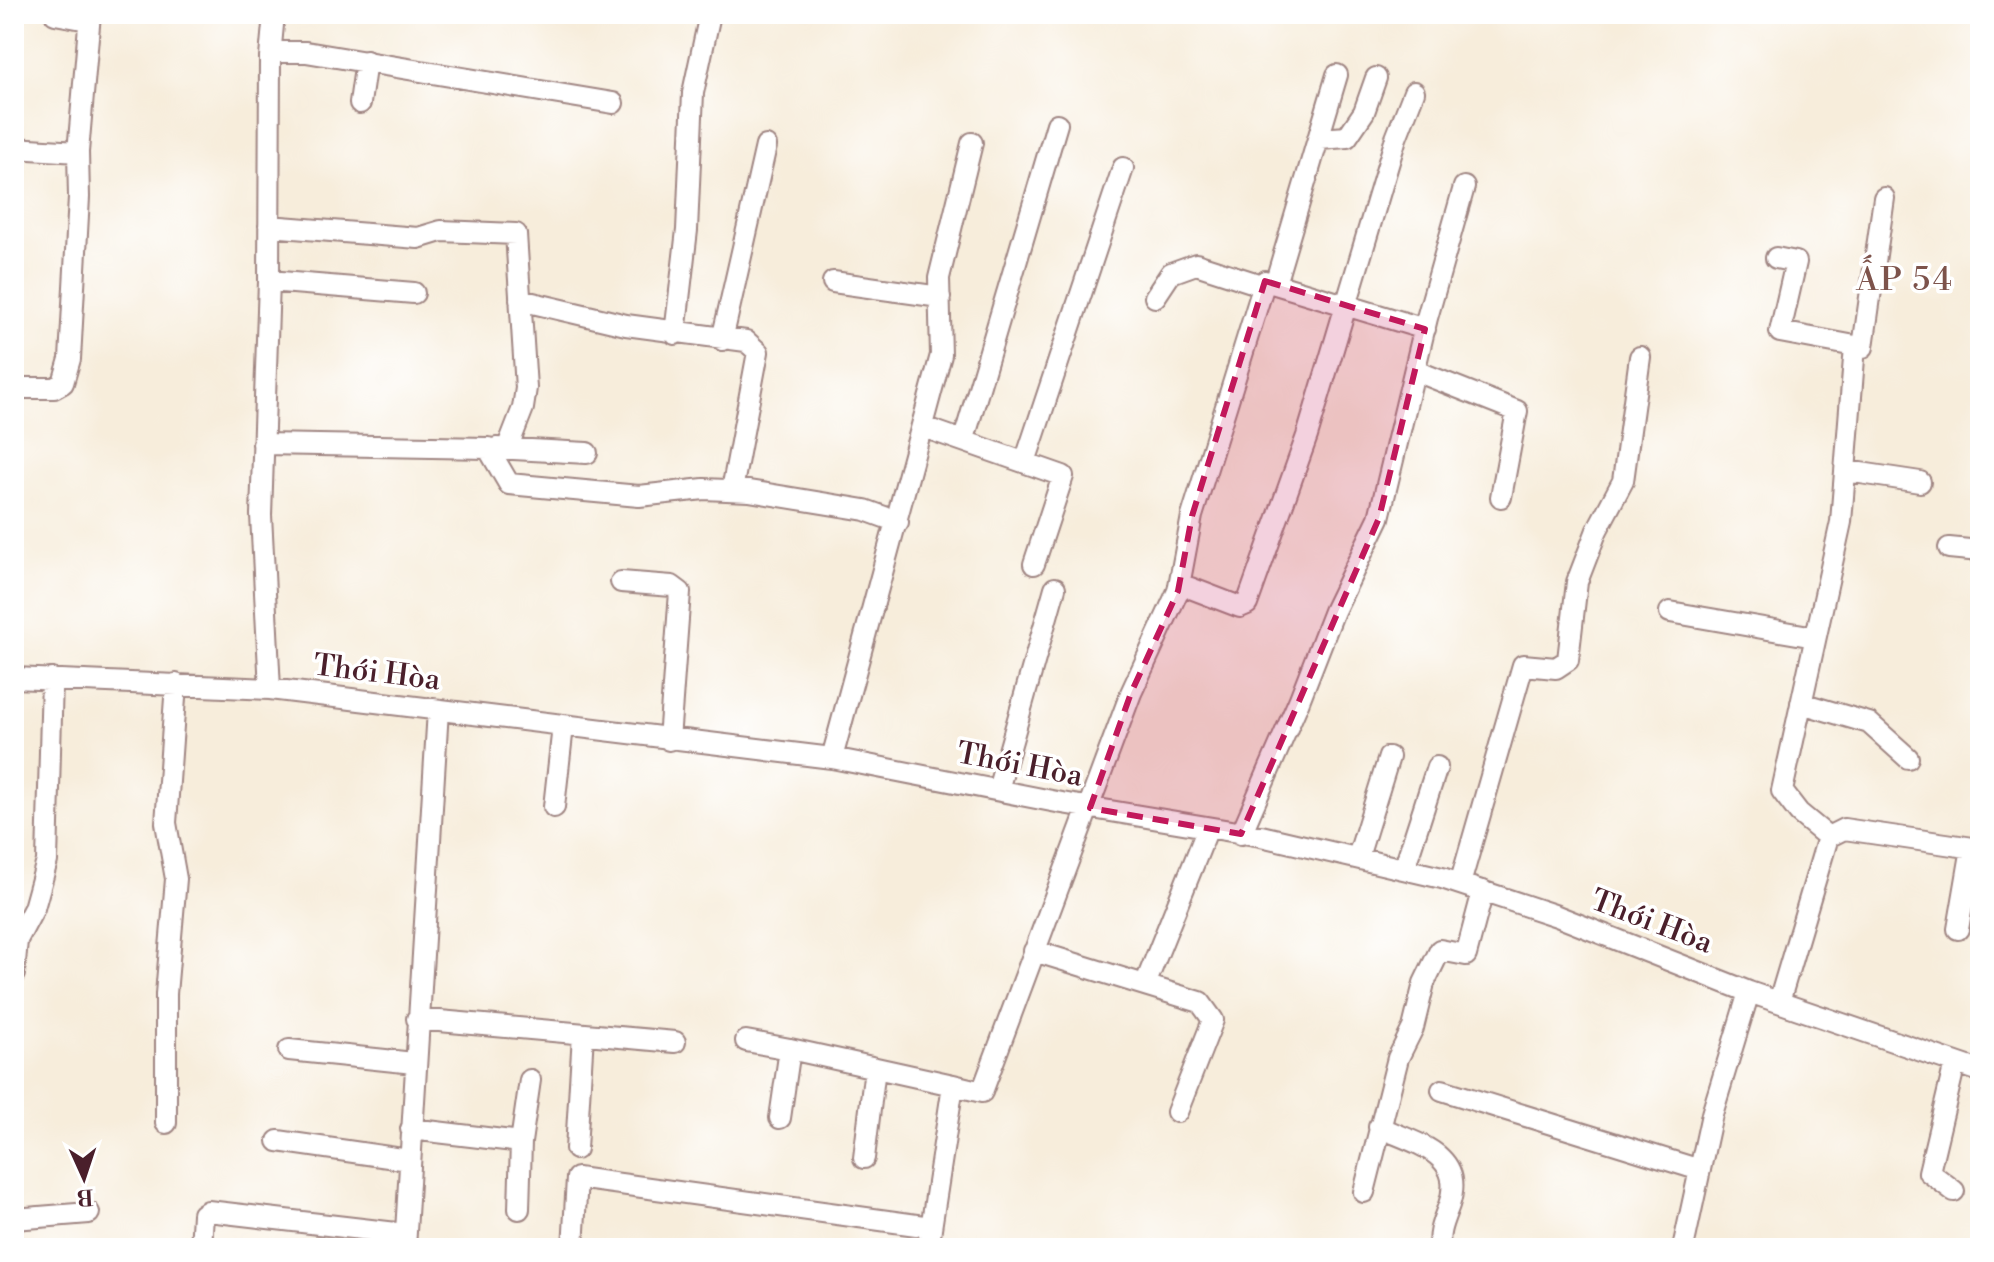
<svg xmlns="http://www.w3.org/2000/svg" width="1994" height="1262" viewBox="0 0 1994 1262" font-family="'Libre Bodoni',serif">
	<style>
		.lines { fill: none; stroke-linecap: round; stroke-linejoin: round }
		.minor-casing { stroke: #a08683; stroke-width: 24 }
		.minor { stroke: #fff; stroke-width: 20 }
		.marked { fill: #c2185b; fill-opacity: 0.2; stroke: #c2185b; stroke-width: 6; stroke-dasharray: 16 10; stroke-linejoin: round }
		.labels { text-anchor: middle; stroke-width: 7; stroke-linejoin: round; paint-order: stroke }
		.street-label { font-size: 30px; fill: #4a1f2b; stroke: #fff }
		.neighbourhood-label { font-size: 32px; letter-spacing: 2px; fill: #7d534b; stroke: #fff }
	</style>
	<rect width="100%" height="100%" fill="#fff"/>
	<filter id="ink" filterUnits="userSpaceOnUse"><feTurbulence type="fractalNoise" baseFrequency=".0125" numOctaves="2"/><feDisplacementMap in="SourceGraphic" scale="16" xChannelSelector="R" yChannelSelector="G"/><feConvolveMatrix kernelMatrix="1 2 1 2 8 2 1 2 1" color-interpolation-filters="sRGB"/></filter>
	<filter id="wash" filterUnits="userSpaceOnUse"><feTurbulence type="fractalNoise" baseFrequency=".006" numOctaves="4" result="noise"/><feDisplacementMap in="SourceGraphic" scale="32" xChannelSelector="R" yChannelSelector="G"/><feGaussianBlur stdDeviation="1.8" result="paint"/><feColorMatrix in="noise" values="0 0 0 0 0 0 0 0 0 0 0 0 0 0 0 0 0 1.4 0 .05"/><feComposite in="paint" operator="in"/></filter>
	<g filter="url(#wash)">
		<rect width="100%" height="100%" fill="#f7eddb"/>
	</g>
	<g filter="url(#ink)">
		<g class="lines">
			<g class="minor-casing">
				<path id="minor" d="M55,14L88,20
					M270,57L274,14
					M360,103L366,61
					M1320,139L1347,137L1364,112L1376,78
					M14,148L78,152
					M269,226L418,238L441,231L516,234L526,388L523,408L507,449
					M1776,258L1796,262L1780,332L1855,346
					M269,281L414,293
					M833,282L940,297
					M1275,284L1337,75
					M1155,297L1171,273L1196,264L1264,286
					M520,300L626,325L746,341L758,352L732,490
					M675,334L687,230L693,93L710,14
					M722,340L766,146
					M1416,371L1517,411L1501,497
					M14,388H54L63,383L70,359L79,197L78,152L90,14
					M923,427L1063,476L1034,564
					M964,439L1057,124
					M263,444L488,448L509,484L639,496L704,489L749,491L865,510L898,522
					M496,448L587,453
					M1025,462L1123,168
					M1847,471L1920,482
					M1949,548L1980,551
					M621,582L672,586L680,592L669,740
					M1180,584L1240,607L1247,604L1307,436L1396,138L1414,92
					M1670,612L1815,637
					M14,678L270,689L832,758L1062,803L1261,836L1442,878L1557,916L1749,992L1980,1071
					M270,689L261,515L269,281L270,57L276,52H306L613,103
					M1801,703L1869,723L1908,758
					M832,758L941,355L939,278L972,143
					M998,790L1055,588
					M554,807L563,726
					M1241,834L1299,701L1334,611L1379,518L1427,318L1464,187
					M1828,837L1799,813L1782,791L1841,522L1855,346L1863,347L1884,198
					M1358,857L1389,757
					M1404,869L1437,767
					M1460,884L1523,665L1556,668L1568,660L1577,582L1597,530L1623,481L1640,357
					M1958,929L1972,848
					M1034,951L1200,1002L1213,1020L1177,1112
					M14,974L17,940L34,908L47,861L52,679
					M1145,985L1208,828
					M1779,1002L1828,837L1844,829L1980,849
					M417,1019L675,1042
					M746,1041L790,1049
					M289,1050L414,1063
					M1442,1090L1700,1170
					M780,1118L790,1049L953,1085
					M166,1123V994L176,879L166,823L176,684
					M1379,1127C1417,1144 1466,1154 1449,1205C1444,1219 1437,1233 1440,1248
					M411,1129L521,1142L519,1209
					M278,1141L409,1160
					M521,1142L530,1080
					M576,1149L583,1034
					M864,1158L875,1068
					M1954,1191L1929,1172L1955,1063
					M1364,1192L1398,1058L1413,1028L1424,983L1440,950L1466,955L1483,891
					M14,1219L89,1213
					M201,1248L203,1214L208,1211L405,1234
					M405,1248L438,710
					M573,1248L577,1178L931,1227
					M928,1248L953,1085L982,1092L1131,693L1178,591L1192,516L1265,281L1425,329
					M1683,1248L1712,1114L1749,992"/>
			</g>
			<use href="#minor" class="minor"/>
		</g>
	</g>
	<path class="marked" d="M1265,281L1425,329L1379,518L1241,834L1090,808L1131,693L1178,591L1192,516Z"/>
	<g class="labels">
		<g class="street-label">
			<text transform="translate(377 672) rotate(7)" y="10">Thới Hòa</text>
			<text transform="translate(1020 764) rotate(11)" y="10">Thới Hòa</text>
			<text transform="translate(1652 921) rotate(21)" y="10">Thới Hòa</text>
		</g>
		<g class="neighbourhood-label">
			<text x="1905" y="290">ẤP 54</text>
		</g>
	</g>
	<rect width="1994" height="1262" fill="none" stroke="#fff" stroke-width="48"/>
	<g transform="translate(84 1178) rotate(177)" stroke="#ffffff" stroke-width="6" paint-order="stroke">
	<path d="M0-6L14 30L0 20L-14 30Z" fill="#4a1f2b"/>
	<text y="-12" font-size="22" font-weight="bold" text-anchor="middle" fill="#4a1f2b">B</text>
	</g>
</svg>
